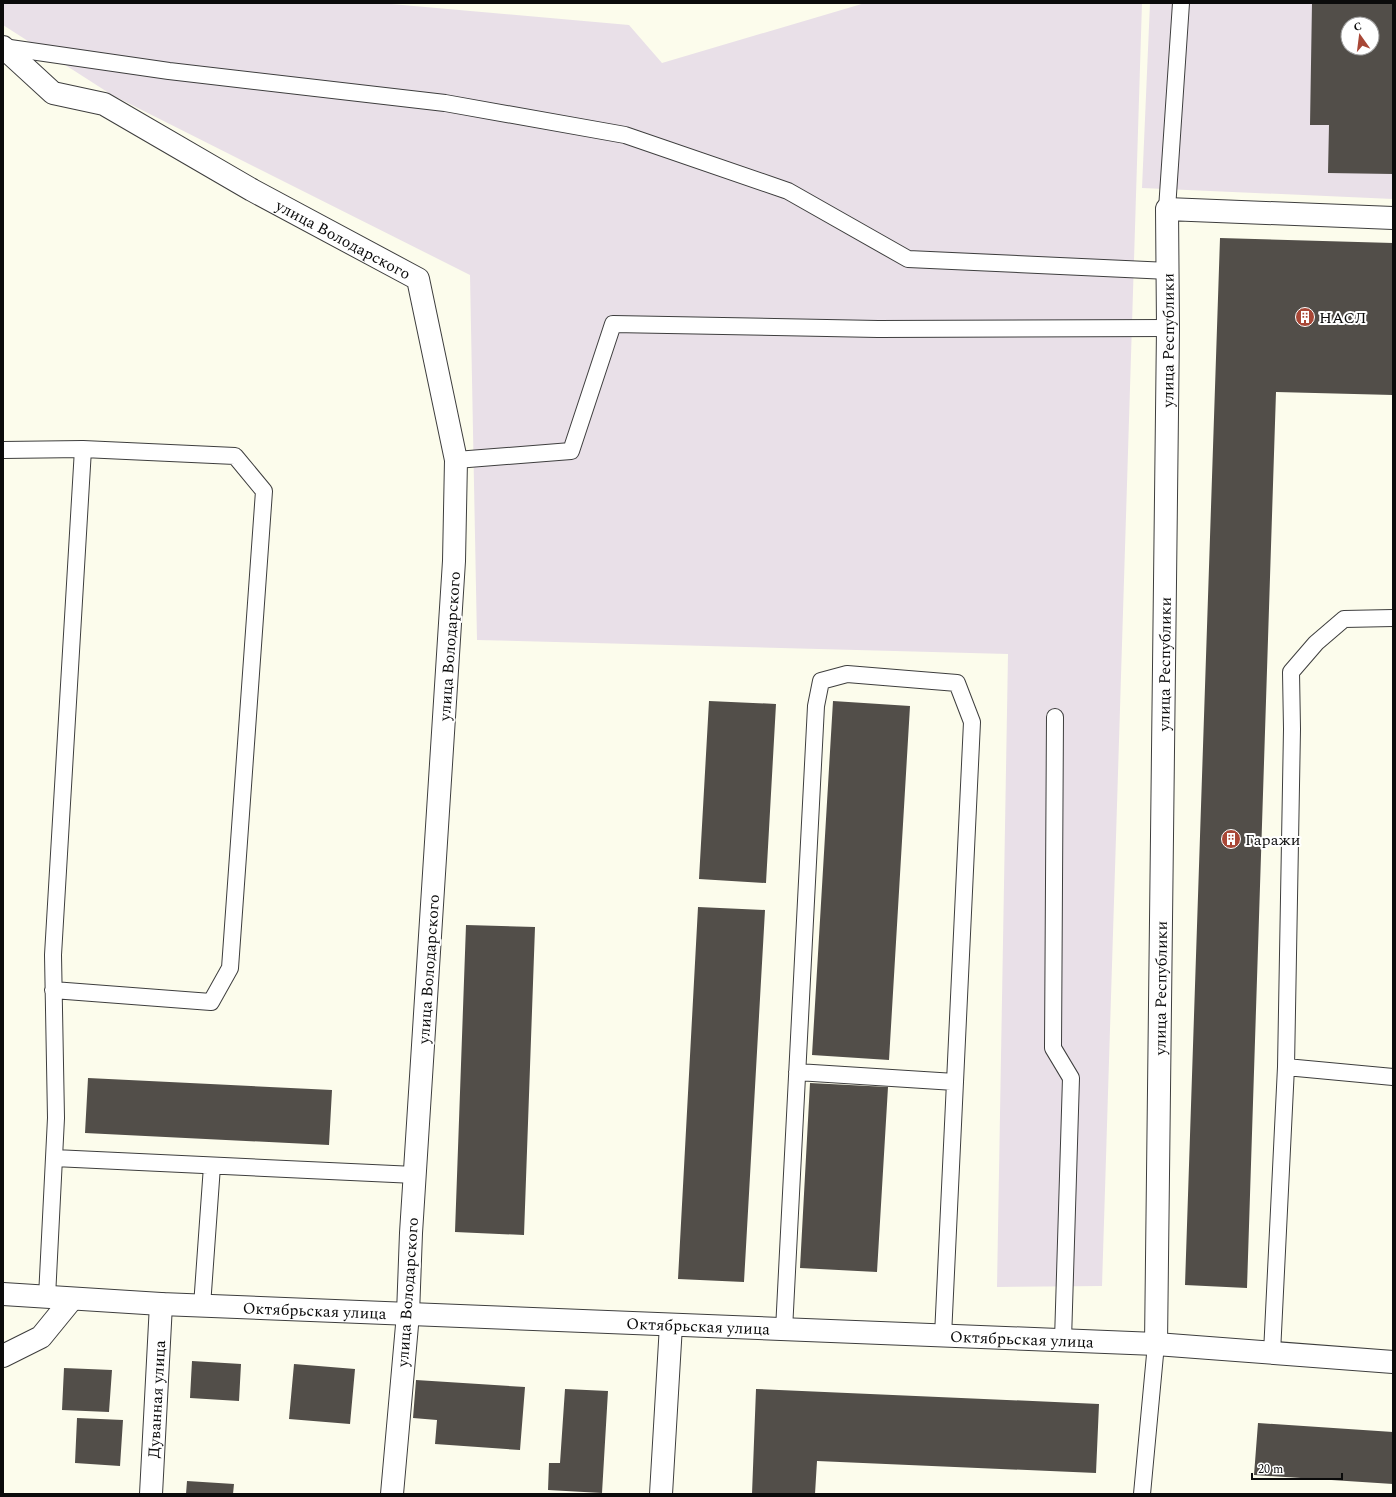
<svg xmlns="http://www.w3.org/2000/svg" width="1396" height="1497" viewBox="0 0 1396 1497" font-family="Spectral,serif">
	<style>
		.industrial { fill: #e9e0e8; fill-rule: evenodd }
		.building { fill: #524e49; fill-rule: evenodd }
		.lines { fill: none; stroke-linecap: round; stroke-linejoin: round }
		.service-casing { stroke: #3e3e3e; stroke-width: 18 }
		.minor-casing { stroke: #3e3e3e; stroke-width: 24 }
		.service { stroke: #fff; stroke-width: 16 }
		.minor { stroke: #fff; stroke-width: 22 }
		.labels { text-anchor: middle; stroke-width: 4; stroke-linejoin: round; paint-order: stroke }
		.street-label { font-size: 16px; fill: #0b0b0b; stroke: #fff }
		.poi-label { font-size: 16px; fill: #0b0b0b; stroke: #fff; text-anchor: start }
	</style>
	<rect width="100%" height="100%" fill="#fcfcec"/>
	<path class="industrial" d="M3,3H380L629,25L662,63L865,3H1142L1102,1286L997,1287L1008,654L477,640L470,275L112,95L3,25Z
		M1150,3H1393V199L1142,188ZM1348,24H1372V48H1348Z"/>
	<path class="building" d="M1312,3H1393V174L1328,173L1329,125H1310ZM1348,24H1372V48H1348Z
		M1220,238L1393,243V395L1276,392L1247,1288L1185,1285Z
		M709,701L776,704L766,883L699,879Z
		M833,701L910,706L889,1060L812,1055Z
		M698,907L765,910L744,1282L678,1279Z
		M466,925L535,927L524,1235L455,1232Z
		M88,1078L332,1090L329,1145L85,1133Z
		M810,1083L888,1087L877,1272L800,1268Z
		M192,1361L241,1364L239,1401L190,1398Z
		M294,1364L355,1369L350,1424L289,1419Z
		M64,1368L112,1370L109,1412L62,1410Z
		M416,1380L525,1387L520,1450L435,1444L437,1420L413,1418Z
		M565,1389L608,1391L602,1493L548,1490L549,1463H560Z
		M756,1389L1099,1404L1096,1473L817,1461L815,1494H752Z
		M77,1418L123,1420L120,1466L75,1463Z
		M1258,1423L1393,1432V1484L1254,1475Z
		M187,1481L234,1484L233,1494H186Z"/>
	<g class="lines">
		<g class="service-casing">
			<path id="service" d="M3,47L169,71L445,103L625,135L788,191L908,259L1169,271
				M1167,209L1181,3
				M3,450L83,449
				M456,460L571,451L613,324L878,329L1168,328
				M1055,717L1053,1048L1071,1078L1063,1340
				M1286,1067L1393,1077
				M797,1072L955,1082
				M54,1158L415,1175
				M47,1297L56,1118L53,955L83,449L235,456L264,491L230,968L211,1002L53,990
				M202,1306L212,1166
				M784,1330L816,706L821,681L847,674L957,683L972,722L943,1336
				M1272,1353L1286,1067L1292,729L1291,672L1316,643L1344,619L1393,618
				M1142,1494L1156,1344"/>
		</g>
		<g class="minor-casing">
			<g id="minor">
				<path id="s1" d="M3,47L53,93L104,104L252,190L418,279L456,460L454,561L411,1233L408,1314L392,1494"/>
				<path id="s2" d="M3,1294L161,1304L1156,1344L1393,1362"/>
				<path id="s3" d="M1156,1344L1168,328L1167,209L1393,218"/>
				<path d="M3,1356L41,1337L72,1299"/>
				<path id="s4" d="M151,1494L161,1304"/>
				<path d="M661,1494L671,1325"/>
			</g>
		</g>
		<use href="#service" class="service"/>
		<use href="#minor" class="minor"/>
	</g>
	<defs>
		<g id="building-disc" transform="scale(1)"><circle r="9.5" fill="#a84736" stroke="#fff"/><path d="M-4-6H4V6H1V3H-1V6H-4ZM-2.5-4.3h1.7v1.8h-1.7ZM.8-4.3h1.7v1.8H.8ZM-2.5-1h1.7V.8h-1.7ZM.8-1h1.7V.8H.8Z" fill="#fff"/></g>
	</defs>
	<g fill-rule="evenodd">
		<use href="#building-disc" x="1305" y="317"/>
		<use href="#building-disc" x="1231" y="839"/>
	</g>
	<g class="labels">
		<g class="street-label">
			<text dy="6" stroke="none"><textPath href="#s1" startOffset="395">улица Володарского</textPath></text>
			<text dy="6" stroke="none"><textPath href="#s3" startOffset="1004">улица Республики</textPath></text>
			<text transform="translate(449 646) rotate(-86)" y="6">улица Володарского</text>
			<text dy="6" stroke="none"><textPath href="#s3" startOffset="680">улица Республики</textPath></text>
			<text transform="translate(428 969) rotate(-86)" y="6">улица Володарского</text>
			<text dy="6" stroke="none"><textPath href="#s3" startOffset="356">улица Республики</textPath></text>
			<text transform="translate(407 1292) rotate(-86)" y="6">улица Володарского</text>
			<text dy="6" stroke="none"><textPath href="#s2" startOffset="312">Октябрьская улица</textPath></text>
			<text dy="6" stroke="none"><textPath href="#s2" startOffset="696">Октябрьская улица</textPath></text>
			<text dy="6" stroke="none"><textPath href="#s2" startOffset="1020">Октябрьская улица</textPath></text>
			<text dy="6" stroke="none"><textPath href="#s4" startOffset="95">Дуванная улица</textPath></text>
		</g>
		<g class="poi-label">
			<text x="1319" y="323">НАСЛ</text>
			<text x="1245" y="845">Гаражи</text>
		</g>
	</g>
	<rect width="1396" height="1497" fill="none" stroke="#0b0b0b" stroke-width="8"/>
	<g transform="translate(1360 36) rotate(346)"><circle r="19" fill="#ffffff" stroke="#9d9d9d"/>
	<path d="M0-3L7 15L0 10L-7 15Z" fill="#a84736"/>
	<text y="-6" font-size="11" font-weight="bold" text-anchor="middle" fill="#0b0b0b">С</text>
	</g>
	<path d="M1252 1473v6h90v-6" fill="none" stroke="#0b0b0b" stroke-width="2"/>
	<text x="1258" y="1473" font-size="12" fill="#0b0b0b" stroke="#ffffff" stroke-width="3" paint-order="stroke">20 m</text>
</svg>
